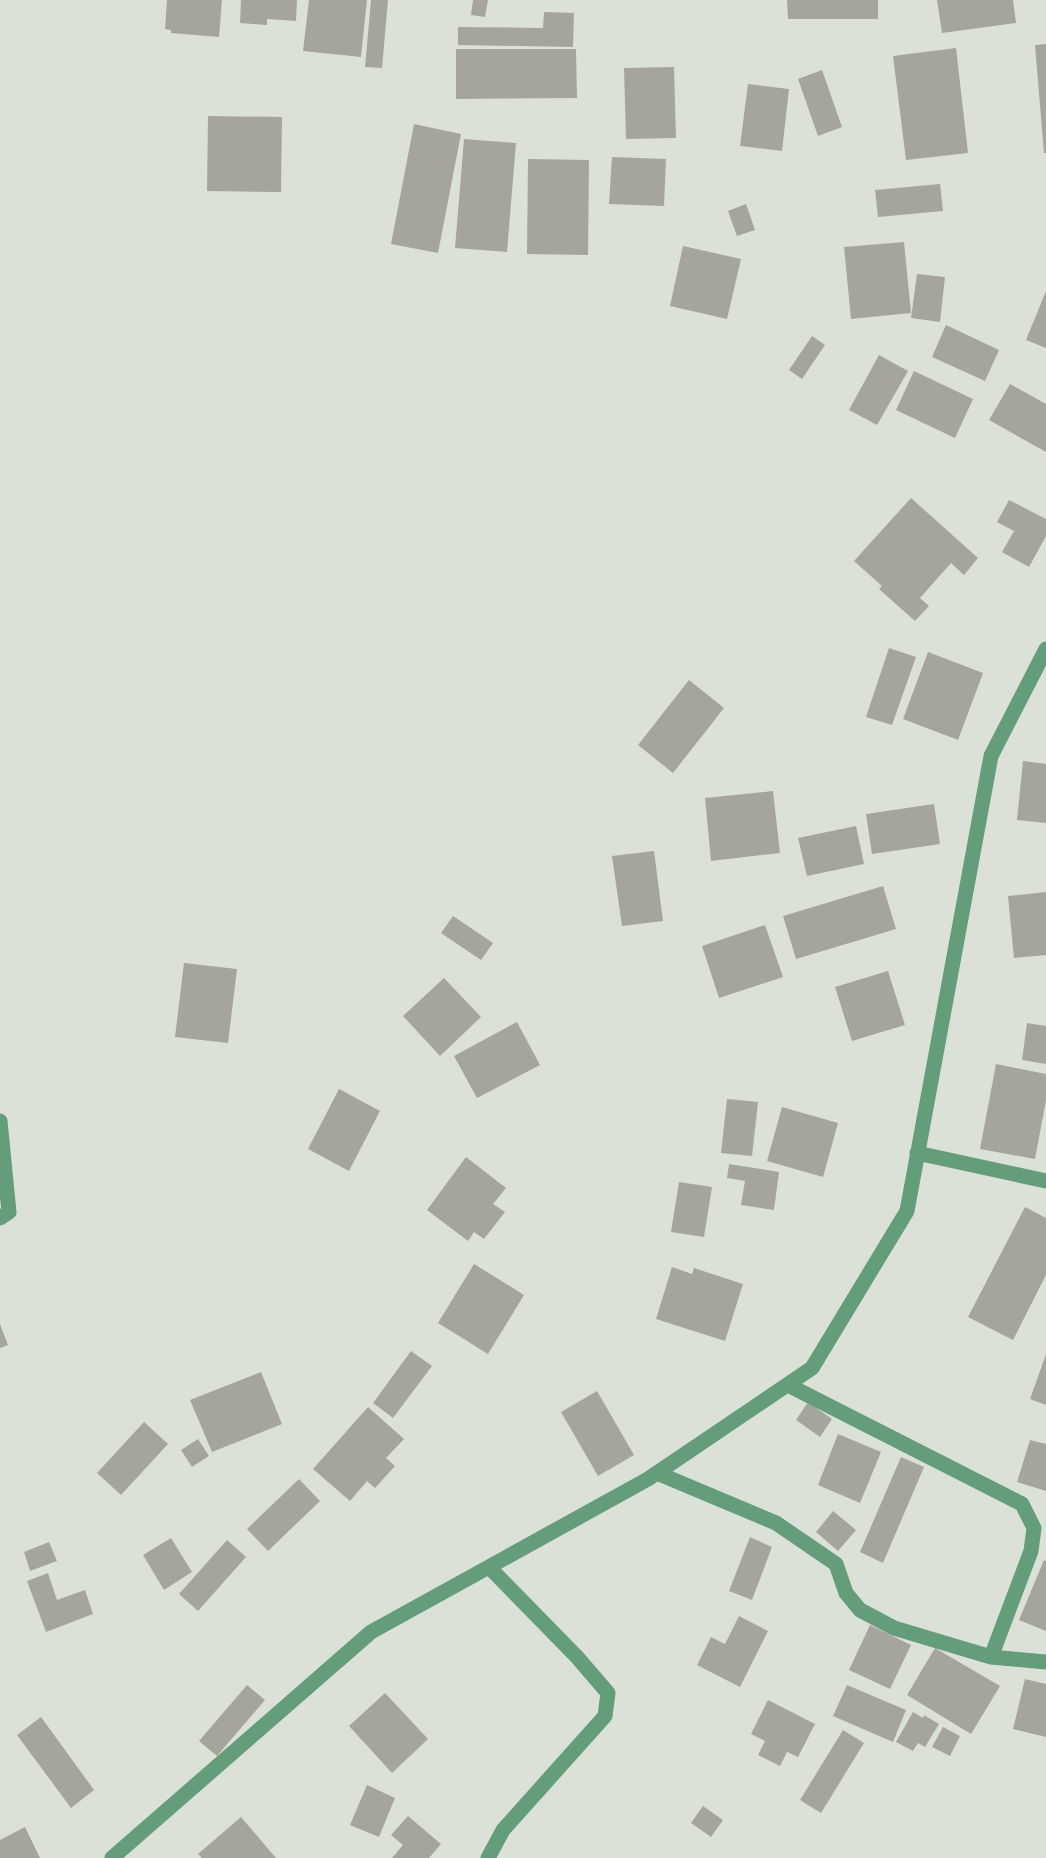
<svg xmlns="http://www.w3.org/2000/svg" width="1046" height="1858" viewBox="0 0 1046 1858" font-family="'Noto Sans',sans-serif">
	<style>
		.building { fill: #a6a59b }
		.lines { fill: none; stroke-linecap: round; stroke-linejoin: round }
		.minor { stroke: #639d7a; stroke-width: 15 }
	</style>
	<rect width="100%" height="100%" fill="#dce1d7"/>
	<path class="building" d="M167,0H222L219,37L171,33V30L165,29Z
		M241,0H297L296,21L267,19V25L240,23Z
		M309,0H367L361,57L303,51Z
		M371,0H388L382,68L365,67Z
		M473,0H488L485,17L471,15Z
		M787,0H878V19H788Z
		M937,0H1013L1016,23L942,33Z
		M544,12L574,13L573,47L458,45V27L543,28Z
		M1046,44V153H1044L1035,45Z
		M956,48L968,153L906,160L893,56Z
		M456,49H576L577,98L456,99Z
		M674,67L676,138L626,139L624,68Z
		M822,70L842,127L818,136L798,79Z
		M748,84L789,89L782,151L740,146Z
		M208,116L282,117L281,192L207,191Z
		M414,124L461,134L438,253L391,244Z
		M464,139L516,143L507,252L455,248Z
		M612,157L666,159L664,206L609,204Z
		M528,159L589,160L588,255L527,254Z
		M940,184L943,211L878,217L875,190Z
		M746,204L755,230L737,236L728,211Z
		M904,242L911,313L851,319L844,247Z
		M683,246L741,259L727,319L670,306Z
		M917,274L945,277L940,322L911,318Z
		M1046,291V348L1026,340Z
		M946,325L999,350L985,381L932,357Z
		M812,336L825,345L802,379L789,370Z
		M879,355L908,371L877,425L849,410Z
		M914,371L973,399L955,438L896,410Z
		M1010,384L1046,404V452L989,420Z
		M911,498L978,558L964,575L951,563L920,598L929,606L915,621L879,589L882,586L854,561Z
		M1009,500L1046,519V536L1029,567L1002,552L1014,531L997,522Z
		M889,648L916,657L892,725L866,717Z
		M928,652L983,673L958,740L903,719Z
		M689,680L724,708L673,773L638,745Z
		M1023,761L1046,764V823L1017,820Z
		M773,791L780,853L711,861L705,798Z
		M934,804L940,844L872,854L866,814Z
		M856,826L864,864L807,876L798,838Z
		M654,851L663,921L622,926L612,856Z
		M883,886L896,929L796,959L783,916Z
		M1046,892V955L1014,958L1008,896Z
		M453,916L493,943L481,960L441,933Z
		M765,925L783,977L719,998L702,946Z
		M184,963L237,969L228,1043L175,1037Z
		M888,971L905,1025L852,1041L835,987Z
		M444,978L481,1017L440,1056L403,1016Z
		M517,1022L540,1065L477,1098L454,1056Z
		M1027,1023L1046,1026V1064L1022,1060Z
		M996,1064L1046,1074V1100L1035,1159L980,1149Z
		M339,1089L380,1111L349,1171L308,1149Z
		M727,1099L758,1102L752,1156L721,1153Z
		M782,1107L838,1123L823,1177L767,1161Z
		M466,1157L506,1188L493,1204L505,1212L484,1239L474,1232L468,1241L427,1210Z
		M729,1164L779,1172L774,1210L741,1205L745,1181L727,1178Z
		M679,1182L712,1187L704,1237L671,1232Z
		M1025,1207L1046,1218V1275L1013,1340L968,1317Z
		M474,1264L524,1295L488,1354L438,1323Z
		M672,1267L692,1274L694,1268L743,1284L725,1341L656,1319Z
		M0,1324L8,1345L0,1348Z
		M411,1351L432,1366L393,1418L373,1403Z
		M1046,1354V1405L1030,1399Z
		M261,1372L282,1424L212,1452L190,1400Z
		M597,1391L634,1455L598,1476L561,1412Z
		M808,1402L832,1419L820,1437L796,1420Z
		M368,1407L404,1439L386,1458L395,1466L375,1488L367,1481L350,1501L313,1469Z
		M144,1422L168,1444L121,1495L97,1473Z
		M838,1434L881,1452L860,1503L818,1485Z
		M198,1439L209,1456L192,1467L181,1450Z
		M1030,1440L1046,1444V1491L1017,1482Z
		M901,1457L924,1467L883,1563L860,1552Z
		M299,1479L320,1501L268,1551L247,1529Z
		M833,1511L856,1530L838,1551L816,1532Z
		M750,1537L772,1547L752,1600L729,1591Z
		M171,1538L192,1572L164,1590L143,1555Z
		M227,1540L246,1557L198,1611L179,1594Z
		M49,1542L57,1561L30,1571L24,1552Z
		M1044,1560L1046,1561V1631L1019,1620Z
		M48,1573L57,1600L85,1590L93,1614L46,1632L27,1581Z
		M739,1616L768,1631L740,1687L697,1665L711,1637L725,1644Z
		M870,1625L911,1645L890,1689L849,1670Z
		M935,1648L1000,1686L971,1734L907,1695Z
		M1025,1679L1046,1684V1737L1013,1729Z
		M247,1685L265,1700L217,1756L199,1741Z
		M847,1685L906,1710L893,1742L833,1716Z
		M385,1693L428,1739L392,1773L349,1726Z
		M768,1700L815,1724L798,1757L787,1752L780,1766L758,1755L765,1741L751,1734Z
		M913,1712L923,1718L924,1715L939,1724L925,1747L918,1743L913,1751L896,1742Z
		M41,1717L94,1790L71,1808L17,1735Z
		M943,1727L960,1736L950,1756L932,1747Z
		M843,1730L864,1743L821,1813L800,1800Z
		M367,1785L395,1798L379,1837L350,1825Z
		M703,1806L723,1820L711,1837L691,1823Z
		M408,1816L441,1844L429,1858H392L403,1845L391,1835Z
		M241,1817L276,1858H202L198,1854Z
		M25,1827L40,1858H0V1840Z"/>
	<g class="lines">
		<path class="minor" d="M0,1121L9,1212L0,1218
			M917,1153L1046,1181
			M788,1385L1022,1504L1034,1528L1031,1551L991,1657
			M657,1473L776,1523L836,1564L846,1593L860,1610L894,1628L991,1657L1046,1662
			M112,1858L371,1632L648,1479L812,1368L907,1211L991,756L1046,649
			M488,1858L503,1830L605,1716L608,1693L577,1657L489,1567"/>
	</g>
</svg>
